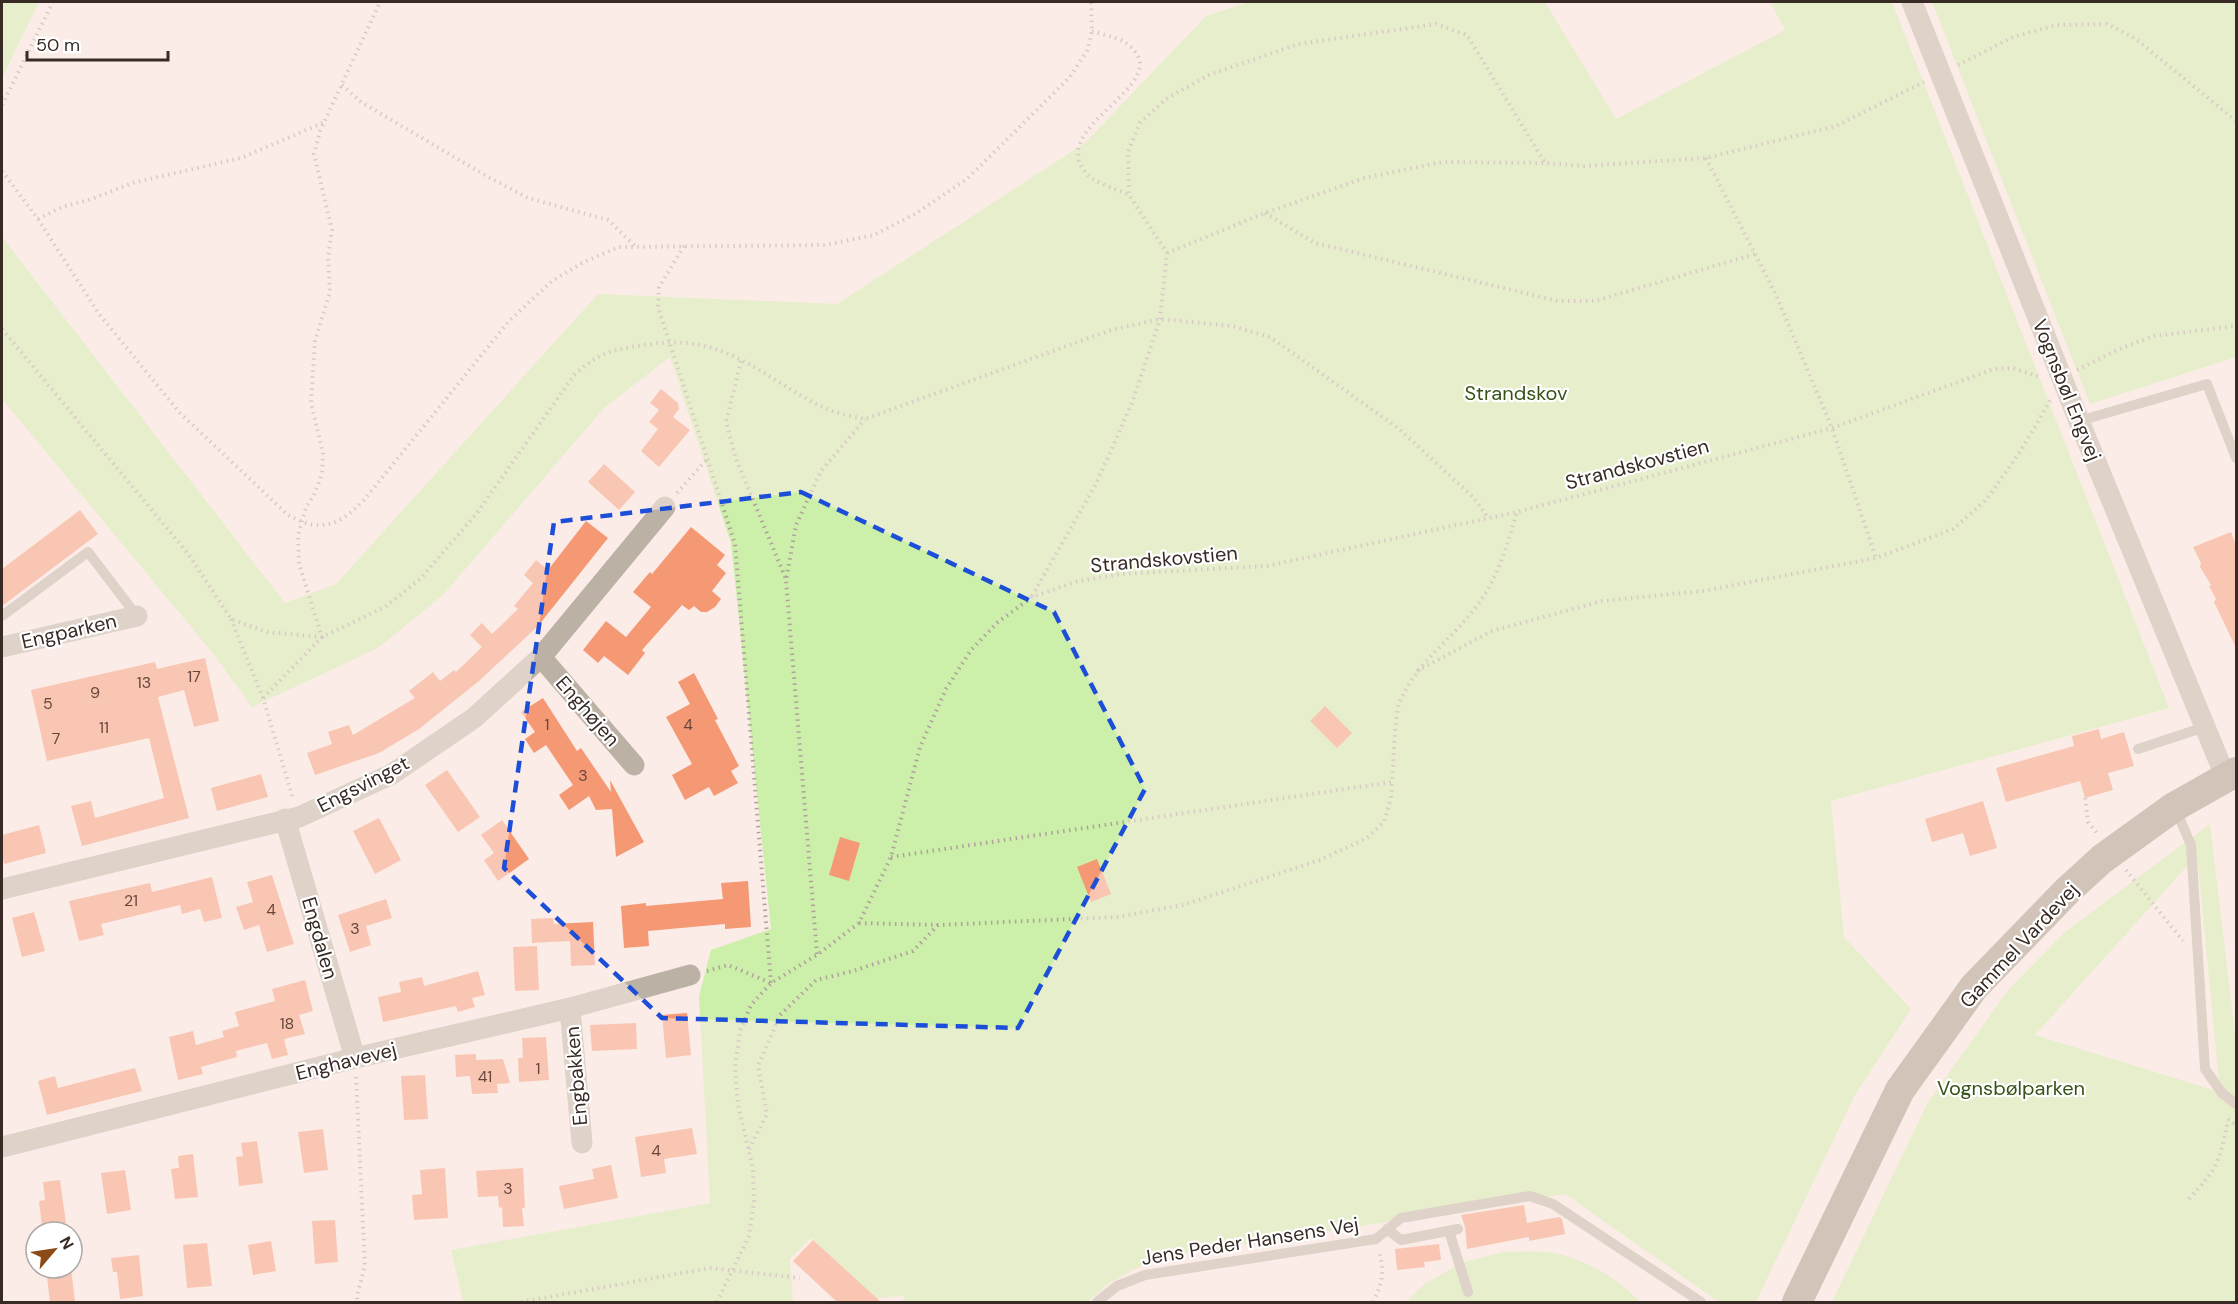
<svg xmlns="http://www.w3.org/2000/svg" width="2238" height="1304" viewBox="0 0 2238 1304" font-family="'DM Sans',sans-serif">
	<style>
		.green { fill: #ccf0aa; fill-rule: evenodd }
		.building { fill: #f59874 }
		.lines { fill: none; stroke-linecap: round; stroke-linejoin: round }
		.path { stroke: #b0a19c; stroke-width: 4; stroke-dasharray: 1.5 4.5; stroke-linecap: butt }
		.lane { stroke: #bbb1a5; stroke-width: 10 }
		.street { stroke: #bbb1a5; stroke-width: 21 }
		.secondary { stroke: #a19381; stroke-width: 30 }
		.marked { fill: none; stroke: #1d4ed8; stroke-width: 4.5; stroke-dasharray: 12 8; stroke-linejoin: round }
		.labels { text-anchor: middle; stroke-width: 4.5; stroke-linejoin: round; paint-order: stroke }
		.number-label { font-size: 16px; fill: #67463a }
		.street-label { font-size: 20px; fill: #382b26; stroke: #fff }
		.park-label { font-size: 20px; fill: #375216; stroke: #fff }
	</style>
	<rect width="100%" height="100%" fill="#fbece7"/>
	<path class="green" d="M2,2H39L2,78Z
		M1249,2H1545L1616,119L1785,30L1770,2H1892L2169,708L1831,801L1844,937L1911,1009L1855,1095L1756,1302H1719L1565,1194L1156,1258L1109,1283L1087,1302H903L904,1296L876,1298L811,1238L790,1259L793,1302H463L451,1250L710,1203L699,996L711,950L771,929L731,543L670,357L605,407L443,595L378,648L252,707L211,651L2,399V237L285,603L336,584L598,294L837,304L1085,143L1206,16Z
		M1932,2H2236V357L2090,404Z
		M2210,824L2236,1042V1302H1832L1928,1102L2009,989L2066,931ZM2197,855L2220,1092L2035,1035Z
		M1503,1252C1517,1252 1532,1251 1546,1252C1581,1256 1617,1277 1640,1302H1406L1423,1285L1461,1263Z"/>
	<path class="building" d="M661,389L678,403L679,409L673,417L690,430L659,467L641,451L658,429L649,422L659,410L650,403Z
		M604,464L635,492L619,510L588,482Z
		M80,510L98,534L2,606V569Z
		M586,521L608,538L538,626L479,681L419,729L379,753L315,775L307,753L332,744L328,732L349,725L353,735L415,698L409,691L433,672L440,681L454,670L456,672L482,647L470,635L482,623L492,634L518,609L514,606L533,583L524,575L536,560L548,570Z
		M691,527L725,555L717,565L726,573L712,591L721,599L715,607L707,612H701L694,606L689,610L682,605L642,650L645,653L628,675L604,656L598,663L583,650L606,621L626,637L651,607L633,592L650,572L652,574Z
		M2231,532L2236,545V648L2214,602L2216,599L2209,586L2211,585L2200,567L2201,563L2193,547Z
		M205,658L219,721L194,727L184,690L158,697L189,818L82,846L71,806L91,801L95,818L164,798L149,738L47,761L31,690L155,662L157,669Z
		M694,673L718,719L715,720L739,766L731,771L738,783L714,796L709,787L685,800L672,775L692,764L666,717L690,704L678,682Z
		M543,698L577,751L581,748L611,792L610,780L644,842L616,857L612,809L596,810L589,796L569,810L559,795L573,785L546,745L534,753L525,739L535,732L521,712Z
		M1325,706L1352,733L1337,748L1310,721Z
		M2099,729L2101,739L2124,732L2134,766L2108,773L2113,790L2085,798L2080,781L2006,802L1996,768L2074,746L2072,736Z
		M447,770L480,817L458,832L425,785Z
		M261,774L268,797L217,811L211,788Z
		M1983,801L1997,848L1970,856L1963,833L1932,842L1925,819Z
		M379,818L401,860L375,874L353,831Z
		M502,820L529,859L498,881L484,860L494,853L481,835Z
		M39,825L46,853L4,864L2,855V835Z
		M840,837L860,843L849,881L829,875Z
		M1097,859L1111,894L1091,902L1077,867Z
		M272,875L294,944L267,952L259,925L244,930L236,907L253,902L247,882Z
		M212,877L222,918L204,922L200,909L182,914L180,905L101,924L104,935L79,941L69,901L150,883L152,892Z
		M748,881L751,927L725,929V924L648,931L649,946L624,948L621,906L646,903V906L723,899L721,883Z
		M386,899L392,918L366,926L371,945L350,952L338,915Z
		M34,912L45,951L22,957L12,918Z
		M553,918L554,924L593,922L595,965L571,966L570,941L532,943L531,919Z
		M537,946L539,990L515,991L513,947Z
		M478,971L485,995L472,998L475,1007L458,1012L456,1006L383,1022L378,997L401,992L399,982L422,977L424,986Z
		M305,980L313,1011L299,1015L305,1034L284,1039L288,1055L272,1059L267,1043L236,1051L237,1057L201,1067L203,1074L178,1080L169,1037L193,1031L196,1045L224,1037L222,1031L239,1026L235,1012L275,1001L272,989Z
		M687,1013L691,1055L666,1058L662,1015Z
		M636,1023L637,1049L592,1051L590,1025Z
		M546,1037L549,1080L519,1082L518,1058H523L522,1038Z
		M476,1054V1060L503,1059L510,1083L497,1084L498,1093L472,1094L470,1076L456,1077L455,1055Z
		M135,1068L142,1091L47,1115L38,1081L55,1076L58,1088Z
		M425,1075L428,1119L404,1120L401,1076Z
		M692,1128L697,1154L664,1159L666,1173L641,1177L635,1137Z
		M323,1129L328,1170L304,1173L298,1132Z
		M257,1141L263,1183L239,1186L236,1157L243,1156L241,1143Z
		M193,1154L198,1197L175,1199L171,1169L179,1168L178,1156Z
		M611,1165L618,1198L564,1209L559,1186L594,1179L592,1169Z
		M445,1168L448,1218L414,1220L412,1195L422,1194L420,1170Z
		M523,1168L525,1208H522L524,1226L503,1227L502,1207L499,1208L498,1196L478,1197L476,1171Z
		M125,1170L131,1210L107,1214L101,1173Z
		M60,1180L66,1223L42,1227L39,1201L45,1200L43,1182Z
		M1524,1205L1527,1223L1559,1217L1562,1219L1565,1234L1529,1241V1237L1467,1249L1465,1227L1461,1215Z
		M335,1220L338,1262L315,1264L312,1221Z
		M813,1240L881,1302H837L793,1261Z
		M271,1241L276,1271L253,1275L248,1245Z
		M207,1243L212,1286L187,1288L183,1245Z
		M1439,1244L1441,1260L1424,1262L1425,1267L1397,1270L1395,1249Z
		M139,1255L143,1296L120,1299L117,1272H113L111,1258Z
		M71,1268L75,1302H50L46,1269Z"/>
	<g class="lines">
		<path class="path" d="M1092,31C1103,35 1118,37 1127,44C1182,84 1040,127 1088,175C1097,184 1117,189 1129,195
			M1958,65L2013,37L2056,25L2107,24L2136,39L2236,121
			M342,85L361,102L483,174L528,198L608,220L635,246
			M2,105L53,2
			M1706,158L1776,295L1832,428L1876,558
			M2,171L38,219L99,314L180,413L288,515C294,518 303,523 310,524C334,529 349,515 364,500L509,321L552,281L584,262L619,247L825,245L874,235L915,214L967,179L1070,77L1087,51L1092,31L1091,2
			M1265,213L1315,243L1558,301H1595L1755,254
			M38,219L62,207L92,199L132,183L241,158L325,122
			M684,246L659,287L658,307L735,544L771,983
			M1167,253L1265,213L1364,178L1443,162L1545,163L1584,166L1706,158L1836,126L1924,82
			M2,329L189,555L231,619L267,632L322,637L385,607L421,578L477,513L574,375C599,353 610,350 643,345C660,343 676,341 693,344C742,350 782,389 825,408C837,414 852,416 865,419L1111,330L1160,319L1232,326L1270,337L1398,428L1474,498L1488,518
			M741,361L726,422L736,459L786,579
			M2077,370L2119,349L2154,336L2236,326
			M677,493L707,459
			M1032,596L1096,484L1132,403L1160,319L1167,253L1129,195L1128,152L1140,123L1166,99L1209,75L1298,44L1436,24L1467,35L1545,163
			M231,619L263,698L293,799
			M1417,671L1492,631L1602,601L1703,591L1876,558L1953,529L1987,499L2022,449L2051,399
			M263,698L322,637L299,564L298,535L306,507L314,495L322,474L323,453L311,403L315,341L330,292L328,257L332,230L314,154L320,131L380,2
			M2085,798L2088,822L2097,833
			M891,857L1392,782C1394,764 1394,719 1399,704C1415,663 1453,639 1478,604C1499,576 1507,545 1517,512
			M2126,870L2183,941
			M859,923L939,925L1117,917L1183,905L1320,860L1367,838L1384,822L1391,798L1392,782
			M817,954L786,580L796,525L821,471L865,419
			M707,971L728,965L771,983
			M356,1077L365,1266L357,1296V1302
			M2228,1119L2236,1126
			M749,1149L767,1114L758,1066L780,1015L816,980L853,971L913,951L938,925
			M2189,1199C2218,1168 2220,1161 2228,1120
			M521,1302L710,1268L800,1278
			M717,1302L749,1236L754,1201L753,1169L738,1105L735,1068L740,1031L751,1005L771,983L817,955L859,923L891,857L920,747L946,689L971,650L998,622L1032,597L1075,582L1120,574L1267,566L1517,512L1832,428L1994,369L2012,368L2040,377
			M1373,1302C1382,1284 1385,1272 1379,1252"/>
		<path class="lane" d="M2079,421L2207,384L2236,458
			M2,616L88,552L137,616
			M2138,749L2205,727
			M2176,810L2191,845L2205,1069L2222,1093L2236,1104
			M1387,1229L1401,1240L1458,1229
			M1449,1231L1468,1292
			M1097,1302L1117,1286L1145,1275L1376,1239L1401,1218L1530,1196L1553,1204L1701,1302"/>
		<path class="street" d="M1912,2L2079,421L2226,778
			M2,647L137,616
			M541,657L634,765
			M285,819L355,1058
			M2,889L299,817L392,774L474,718L541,657L665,507
			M570,1008L582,1143
			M2,1147L355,1058L570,1008L690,975"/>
		<path class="secondary" d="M1797,1302L1900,1090L1974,987L2068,890L2102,859L2174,807L2236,772"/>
	</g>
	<path d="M0 0H2238V1304H0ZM801,492L1054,612L1145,789L1018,1028L662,1018L504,868L554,522Z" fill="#fbece7" fill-opacity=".55" fill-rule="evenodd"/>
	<path class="marked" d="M801,492L1054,612L1145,789L1018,1028L662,1018L504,868L554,522Z"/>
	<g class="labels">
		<g class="number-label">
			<text x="194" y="682">17</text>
			<text x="144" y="688">13</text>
			<text x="95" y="698">9</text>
			<text x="48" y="709">5</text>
			<text x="547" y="730">1</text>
			<text x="688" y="730">4</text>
			<text x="104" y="733">11</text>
			<text x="56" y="744">7</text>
			<text x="583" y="781">3</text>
			<text x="131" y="906">21</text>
			<text x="271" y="915">4</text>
			<text x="355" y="934">3</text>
			<text x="287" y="1029">18</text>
			<text x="538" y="1074">1</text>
			<text x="485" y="1082">41</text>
			<text x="656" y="1156">4</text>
			<text x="508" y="1194">3</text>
		</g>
		<g class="street-label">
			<text transform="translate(2067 390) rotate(68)" y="7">Vognsbøl Engvej</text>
			<text transform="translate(1637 464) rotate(-15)" y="7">Strandskovstien</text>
			<text transform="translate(1164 559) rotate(-5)" y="7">Strandskovstien</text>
			<text transform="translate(69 631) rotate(-13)" y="7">Engparken</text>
			<text transform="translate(588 711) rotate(49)" y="7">Enghøjen</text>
			<text transform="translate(363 784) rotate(-27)" y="7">Engsvinget</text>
			<text transform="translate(320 938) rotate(74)" y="7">Engdalen</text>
			<text transform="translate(2019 945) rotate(-47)" y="7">Gammel Vardevej</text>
			<text transform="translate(346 1061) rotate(-14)" y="7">Enghavevej</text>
			<text transform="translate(576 1076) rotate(-95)" y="7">Engbakken</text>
			<text transform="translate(1250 1241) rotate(-9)" y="7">Jens Peder Hansens Vej</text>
		</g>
		<g class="park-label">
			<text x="1516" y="400">Strandskov</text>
			<text x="2011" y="1095">Vognsbølparken</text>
		</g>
	</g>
	<rect width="2238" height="1304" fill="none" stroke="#382b26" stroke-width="6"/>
	<g transform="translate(54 1250) rotate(61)"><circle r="28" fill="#ffffff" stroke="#afaaa8" stroke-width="1.5"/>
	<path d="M0-4.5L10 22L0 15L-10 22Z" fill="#8c4a17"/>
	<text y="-9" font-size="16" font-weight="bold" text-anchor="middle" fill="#382b26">N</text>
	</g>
	<path d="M27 51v9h141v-9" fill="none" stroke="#382b26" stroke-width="3"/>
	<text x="36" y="51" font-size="18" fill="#382b26" stroke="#ffffff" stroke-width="4.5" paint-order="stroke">50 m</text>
</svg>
